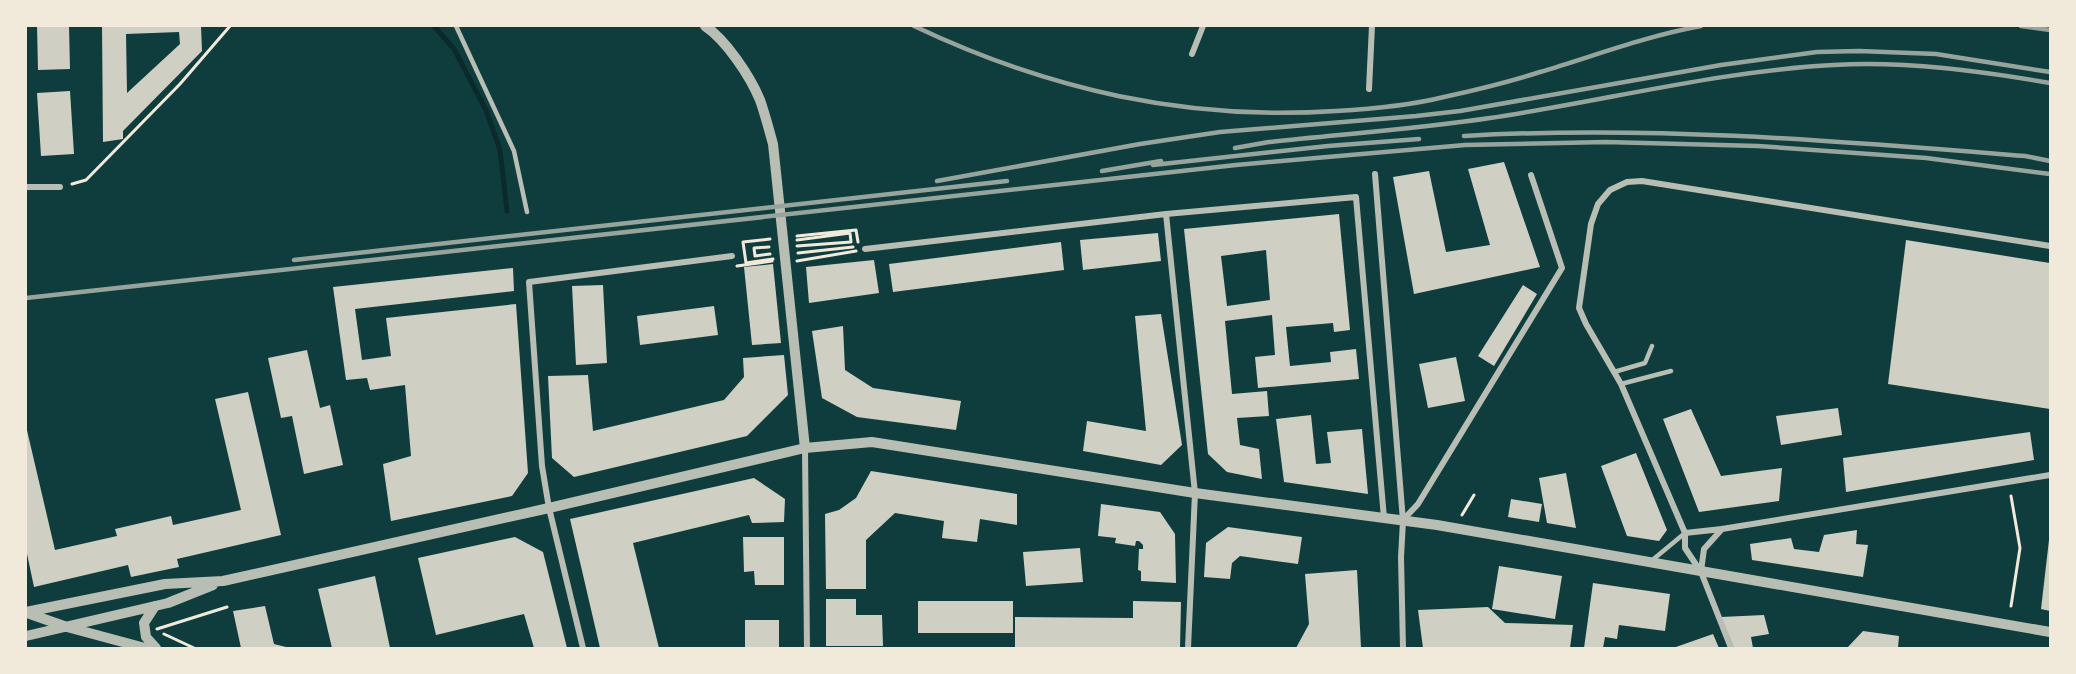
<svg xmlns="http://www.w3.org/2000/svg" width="2076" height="674" viewBox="0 0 2076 674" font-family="'Alegreya Sans',sans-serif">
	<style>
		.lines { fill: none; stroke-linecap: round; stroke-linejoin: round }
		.stream { stroke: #0a2a2b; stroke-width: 5 }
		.building { fill: #cfcfc3; fill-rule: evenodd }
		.path { stroke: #f1e9da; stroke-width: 3 }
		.service { stroke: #b8beb3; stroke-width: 4.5 }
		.minor { stroke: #b8beb3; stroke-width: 6 }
		.tertiary { stroke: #b8beb3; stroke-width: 10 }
		.rail { stroke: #97a49c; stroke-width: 4.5 }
	</style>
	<rect width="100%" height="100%" fill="#0f3d3e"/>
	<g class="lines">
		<path class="stream" d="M434,26L454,49L486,110L500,150L507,211"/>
	</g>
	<path class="building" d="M37,26H69L70,69L38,70Z
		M102,26H201L202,51L123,131V139L103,142ZM179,32L180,44L127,93L126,34Z
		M70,91L74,154L41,156L37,93Z
		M1504,162L1540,267L1414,294L1393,177L1429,171L1446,252L1490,245L1468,169Z
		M1339,214L1350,330L1334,332L1333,323L1286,327L1290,366L1331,362L1330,352L1356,349L1359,379L1258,388L1255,357L1275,355L1272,315L1225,321L1232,394L1267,391L1269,416L1237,418L1240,445L1259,449L1262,479L1227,472L1208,454L1184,229ZM1266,250L1270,300L1227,306L1221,256Z
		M1158,233L1161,261L1083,270L1080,240Z
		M1906,240L2050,263V409L1888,384Z
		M1061,242L1064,270L893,292L889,264Z
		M874,260L879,293L809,303L806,267Z
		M773,264L781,343L752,345L744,267Z
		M513,268L514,291L355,309L362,360L391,356L386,318L516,304L528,473L512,496L391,521L383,464L411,456L405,385L370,390L367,378L346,380L333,287Z
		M603,285L607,363L576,365L572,286Z
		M1523,285L1537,294L1494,366L1478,356Z
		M714,306L718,335L640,345L637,316Z
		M1161,314L1182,445L1161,465L1083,451L1087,421L1146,431L1135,316Z
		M843,326L845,370L873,388L961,401L956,430L857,417L822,398L812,331Z
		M307,350L320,408L330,405L343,465L304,474L292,416L281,418L268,358Z
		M784,355L788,395L747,436L574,477L552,458L548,376L588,375L593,431L724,400L744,377L743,358Z
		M1456,357L1465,401L1428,408L1419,364Z
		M248,392L281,535L177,559L179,567L131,577L128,565L34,587L26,549V426L55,550L117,536L115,529L171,516L173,525L241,510L215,399Z
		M1838,408L1842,435L1781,445L1776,416Z
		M1691,409L1721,476L1782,468L1779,501L1699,512L1663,419Z
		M1311,415L1316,464L1331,463L1327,432L1362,429L1368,494L1284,482L1276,419Z
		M2030,432L2034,460L1846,492L1843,458Z
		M1636,453L1667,530L1659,541L1627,536L1601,466Z
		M871,471L1017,494V525L980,519L977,542L942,538L944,521L895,513L866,540V589H826L825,514L839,510L856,498Z
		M1566,473L1576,528L1547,523L1539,478Z
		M754,478L785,499L784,522L752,523L749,515L633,543L659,648H600L570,519Z
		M1511,499L1542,504L1539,522L1508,517Z
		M1101,504L1160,512L1175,534L1176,583L1141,581V571L1138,570L1139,549H1143V545L1139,541H1136L1135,546L1115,543L1116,538L1098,536Z
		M1228,527L1302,537L1298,564L1240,556L1232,563L1230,579L1204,577L1206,543Z
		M1857,530L1856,544L1868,545L1863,577L1752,560L1750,544L1791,538L1794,549L1819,552L1824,535Z
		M515,537L543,552L567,648H534L524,614L436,635L418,558Z
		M743,537H784V585H755L754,571L744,572Z
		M2049,540H2050V611L2041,609Z
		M1080,548L1083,582L1026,586L1023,552Z
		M1499,566L1562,576L1555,619L1492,609Z
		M1357,570L1361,648H1296L1309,624L1305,574Z
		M375,576L390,648H332L318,589Z
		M1593,583L1670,594L1665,631L1619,625L1617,639L1605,637L1603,648H1584Z
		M826,599H856V615H882L883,646H826Z
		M918,601H1013V633H918Z
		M1133,601L1181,602L1180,648H1015V617L1133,618Z
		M265,606L274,644L290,648H241L233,611Z
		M1488,607L1505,623L1573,625L1570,648H1423L1418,610Z
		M1764,615L1769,634L1751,637L1753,648H1734L1721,617Z
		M745,620H779V648H745Z
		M1863,631L1899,636L1898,648H1847Z
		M1713,634L1719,648H1673Z"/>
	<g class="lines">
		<path class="path" d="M72,184L86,180L180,84L230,26
			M797,236L856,230L858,242
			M770,239L743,242L746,263L773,259
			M797,240L850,233L851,242L797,246
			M769,247L754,248L755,256L770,254
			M798,253L853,247
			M797,261L856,251
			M737,266L772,261
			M2011,496L2020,548L2011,606
			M1462,515L1474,495
			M157,629L227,607
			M164,634L194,648"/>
		<path class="service" d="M456,26L514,151L527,212
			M1614,372L1645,363L1652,346
			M1621,384L1671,371
			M1650,562L1685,533"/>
		<path class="minor" d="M1192,54L1203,26
			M1369,89L1372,26
			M1375,174L1403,521L1401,557L1403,648
			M26,187H60
			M1166,214L1195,493L1188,648
			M865,249L1166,214L1356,197L1384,518
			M805,448L807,648
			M1403,520L1418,504L1562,268L1531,175
			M1685,533L1722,529L2050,475
			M1701,571L1704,549L1722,529
			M583,648L549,508L542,466L529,282L732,256
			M1731,648L1701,572L1685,548V533L1621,384L1586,324L1579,308L1591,224L1598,204L1610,190L1627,182L1642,181L2050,246"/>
		<path class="tertiary" d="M705,26C726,40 750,76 760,100C765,114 769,130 773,144L805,448
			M155,606L144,623L146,637L156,648
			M26,612L165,584L223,581L549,508L805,448L872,442L1195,493L1437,525L2050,632
			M27,613L67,627L145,648
			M26,636L168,603L213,585"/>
		<path class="rail" d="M914,26C1049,90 1186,121 1336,111C1372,109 1408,106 1444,97C1476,90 1509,82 1540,72C1594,56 1646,36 1701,26
			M2021,26L2050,30
			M1464,136C1651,125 1838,141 2025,156L2050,161
			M1235,148L1269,142C1343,134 1417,129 1490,118C1605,101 1718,71 1834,65C1907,61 1980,71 2050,83
			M1153,165L1328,146L1419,139
			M1102,171L1161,161
			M937,181L1140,144L1220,132L1416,116L1460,111L1721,65L1817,52L1859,51L1936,54L2050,72
			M294,260L1007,181
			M26,298L1236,165L1465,145L1606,142L1758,146L1926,158L2050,174"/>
	</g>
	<rect width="2076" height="674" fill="none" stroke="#f1e9da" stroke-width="54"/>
</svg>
